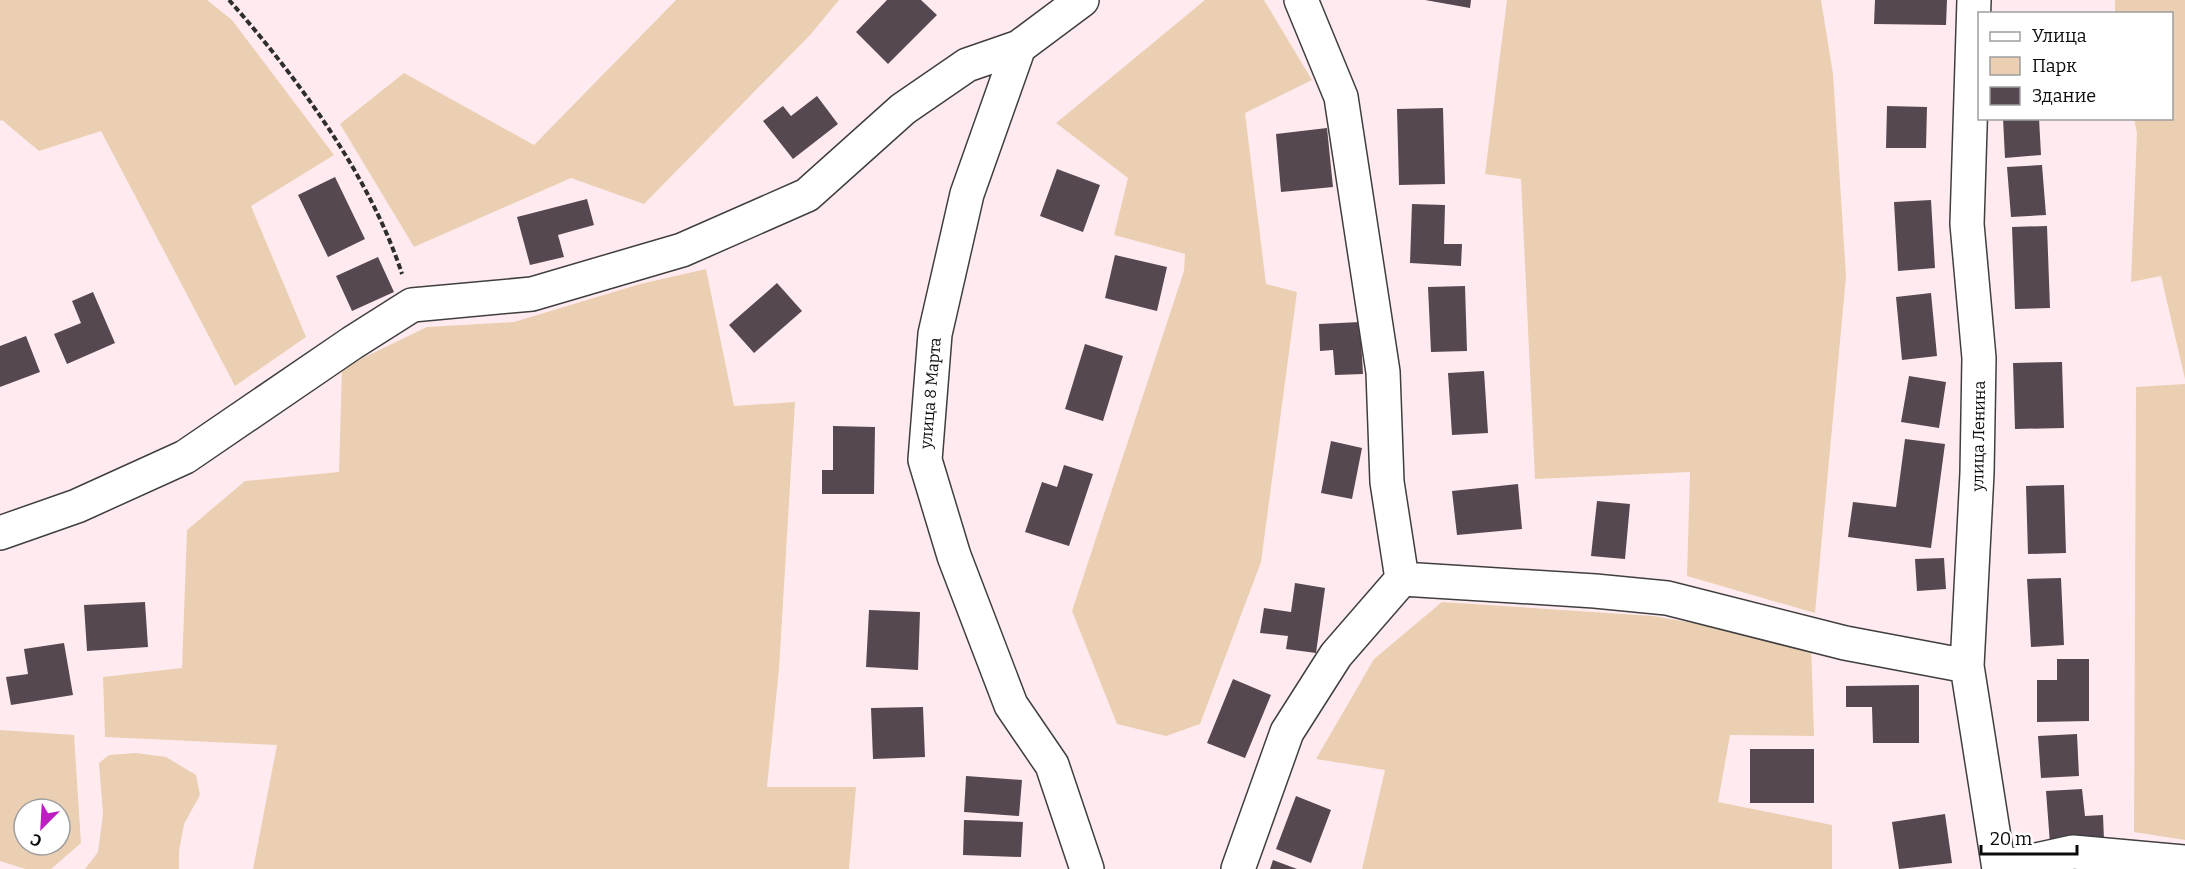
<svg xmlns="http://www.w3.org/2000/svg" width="2185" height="869" viewBox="0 0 2185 869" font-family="Bitter,serif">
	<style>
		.green { fill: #ebcfb3; fill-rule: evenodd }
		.building { fill: #554850 }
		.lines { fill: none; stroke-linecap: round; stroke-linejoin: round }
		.street-casing { stroke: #3f3f3f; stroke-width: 36 }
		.path { stroke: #2e2e2e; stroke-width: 4; stroke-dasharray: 6 3; stroke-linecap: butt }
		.street { stroke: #fff; stroke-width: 33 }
		.labels { text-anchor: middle; stroke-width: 6; stroke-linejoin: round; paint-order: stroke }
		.street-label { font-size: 16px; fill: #0c0c0c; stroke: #fff }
	</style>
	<rect width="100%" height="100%" fill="#ffebef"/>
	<path class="green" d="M0,0H207L232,20L334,155L251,206L306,337L235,386L101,131L39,151L2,120L0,121Z
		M676,0H839L811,34L644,204L571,178L414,247L340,124L404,73L534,145Z
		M1205,0H1264L1312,80L1245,113L1266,284L1297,292L1261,562L1200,724L1166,736L1117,724L1072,611L1184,271L1185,254L1114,235L1128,178L1056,123Z
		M1507,0H1821L1833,74L1846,276L1815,613L1687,576L1690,472L1535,479L1521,179L1485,174Z
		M2115,0H2185V379L2161,276L2131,282L2137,133L2134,119L2172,118V14L2115,13Z
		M706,269L734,406L795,402L779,669L767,787H856L849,869H253L277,745L105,737L103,677L182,668L187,530L245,481L339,472L342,368L427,327L514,322L640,284Z
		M2185,384V840L2134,832L2136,387Z
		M1442,602L1653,616L1811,644L1814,736L1730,735L1718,802L1832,825V869H1362L1385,770L1316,759L1374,659Z
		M0,730L74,735L81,843L51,869H25L0,861ZM24,809H60V845H24Z
		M136,753L166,757L196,775L200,795L184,824L179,851V869H85L98,852L103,814L99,763L109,755Z"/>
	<path class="building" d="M887,0H921L937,15L888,64L856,32Z
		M1425,0H1471L1470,8Z
		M1875,0H1947L1946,25L1874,24Z
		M817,96L838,124L793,159L763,121L783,106L791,116Z
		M1887,106L1927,107L1926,148H1886Z
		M1443,108L1445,184L1399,185L1397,109Z
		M2003,118H2039L2041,155L2005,158Z
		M1327,128L1333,187L1281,192L1276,134Z
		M2042,165L2046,215L2011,217L2007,167Z
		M1057,169L1100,185L1083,232L1040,216Z
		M335,177L365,239L328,257L298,195Z
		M587,199L594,225L558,235L564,257L530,265L517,217Z
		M1931,200L1935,268L1898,271L1894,202Z
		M1412,204L1445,205L1444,244H1462L1461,266L1410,263Z
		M2047,226L2050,308L2015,309L2012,227Z
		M1115,255L1167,267L1157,311L1105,298Z
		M378,257L394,292L352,311L336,276Z
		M777,283L802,311L754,353L729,325Z
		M1465,286L1467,351L1431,352L1428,287Z
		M93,292L115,343L67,364L54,334L81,323L72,301Z
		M1931,293L1937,356L1902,360L1896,297Z
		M1360,322L1363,374L1335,375L1333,350L1320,351L1319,324Z
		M26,336L40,372L0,387V346Z
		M1085,344L1123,356L1103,421L1065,409Z
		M2062,362L2064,428L2015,429L2013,363Z
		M1484,371L1488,433L1452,435L1448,373Z
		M1909,376L1946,382L1939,428L1901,422Z
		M833,426L875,427L874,494H822V470H833Z
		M1905,439L1945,444L1931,548L1848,537L1853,502L1896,507Z
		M1331,441L1362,448L1352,499L1321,493Z
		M1064,465L1093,474L1069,546L1025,532L1042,482L1057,487Z
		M1518,484L1522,529L1457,535L1452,491Z
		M2064,485L2066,553L2028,554L2026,486Z
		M1597,501L1630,504L1625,559L1591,556Z
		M1944,558L1946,589L1917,591L1915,559Z
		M2061,578L2064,645L2031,647L2027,579Z
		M1295,583L1325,588L1316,653L1286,649L1288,636L1260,633L1264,608L1291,612Z
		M145,602L148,647L87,651L84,605Z
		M869,610L920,612L918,670L866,667Z
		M64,643L73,695L11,705L6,677L28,674L24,649Z
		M2057,659H2089V721L2037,722V680H2057Z
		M1233,679L1271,695L1245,758L1207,743Z
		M1919,685V743H1873L1872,707H1846V686Z
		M923,707L925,757L873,759L871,708Z
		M2077,734L2079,776L2041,778L2038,736Z
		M1750,749H1814V803H1750Z
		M966,776L1022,780L1019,816L964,812Z
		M2082,789L2085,816L2103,815L2104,840L2050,844L2046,791Z
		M1296,796L1331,810L1311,863L1276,849Z
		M1945,814L1952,863L1899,869L1892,822Z
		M964,820L1023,822L1021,857L963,855Z
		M1273,860L1297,869H1270Z"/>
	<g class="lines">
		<g class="street-casing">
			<path id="street" d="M1082,0L1019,47L967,194L935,334L925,460L954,556L1011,705L1052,765L1087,869
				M1974,0L1967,224L1979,358L1977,473L1967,666L1999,869
				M0,533L77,506L185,457L352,343L412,305L532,294L682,250L807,195L903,109L967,65L1019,47
				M1402,579L1595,591L1667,598L1845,643L1967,666
				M1999,868L2073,852L2185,862
				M1238,869L1287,732L1336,655L1402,579L1387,482L1383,372L1341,97L1301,0"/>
		</g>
		<path class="path" d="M229,0C297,77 370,176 402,274"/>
		<use href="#street" class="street"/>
	</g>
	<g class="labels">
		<g class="street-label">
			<text transform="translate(930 393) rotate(-85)" y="6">улица 8 Марта</text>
			<text transform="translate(1978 436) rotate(-89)" y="6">улица Ленина</text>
		</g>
	</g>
	<rect x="1978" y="12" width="195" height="108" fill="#ffffff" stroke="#9e9e9e" stroke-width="1.5"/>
	<rect x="1990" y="32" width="30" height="9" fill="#ffffff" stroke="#9e9e9e" stroke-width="1.5"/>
	<text x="2032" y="42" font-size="18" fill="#0c0c0c">Улица</text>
	<rect x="1990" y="57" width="30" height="18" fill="#ebcfb3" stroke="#9e9e9e" stroke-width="1.5"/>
	<text x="2032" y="72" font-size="18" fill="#0c0c0c">Парк</text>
	<rect x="1990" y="87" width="30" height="18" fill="#554850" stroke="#9e9e9e" stroke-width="1.5"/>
	<text x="2032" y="102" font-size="18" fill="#0c0c0c">Здание</text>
	<g transform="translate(42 827) rotate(204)"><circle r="28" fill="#ffffff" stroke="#9e9e9e" stroke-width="1.5"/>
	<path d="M0-4.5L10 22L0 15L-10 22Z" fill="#bd1dc3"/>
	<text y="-9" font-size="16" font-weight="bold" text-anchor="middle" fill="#0c0c0c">С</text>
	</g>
	<path d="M1981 845v9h96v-9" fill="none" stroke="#0c0c0c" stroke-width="3"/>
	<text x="1990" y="845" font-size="18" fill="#0c0c0c" stroke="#ffffff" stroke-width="4.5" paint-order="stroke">20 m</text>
</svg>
